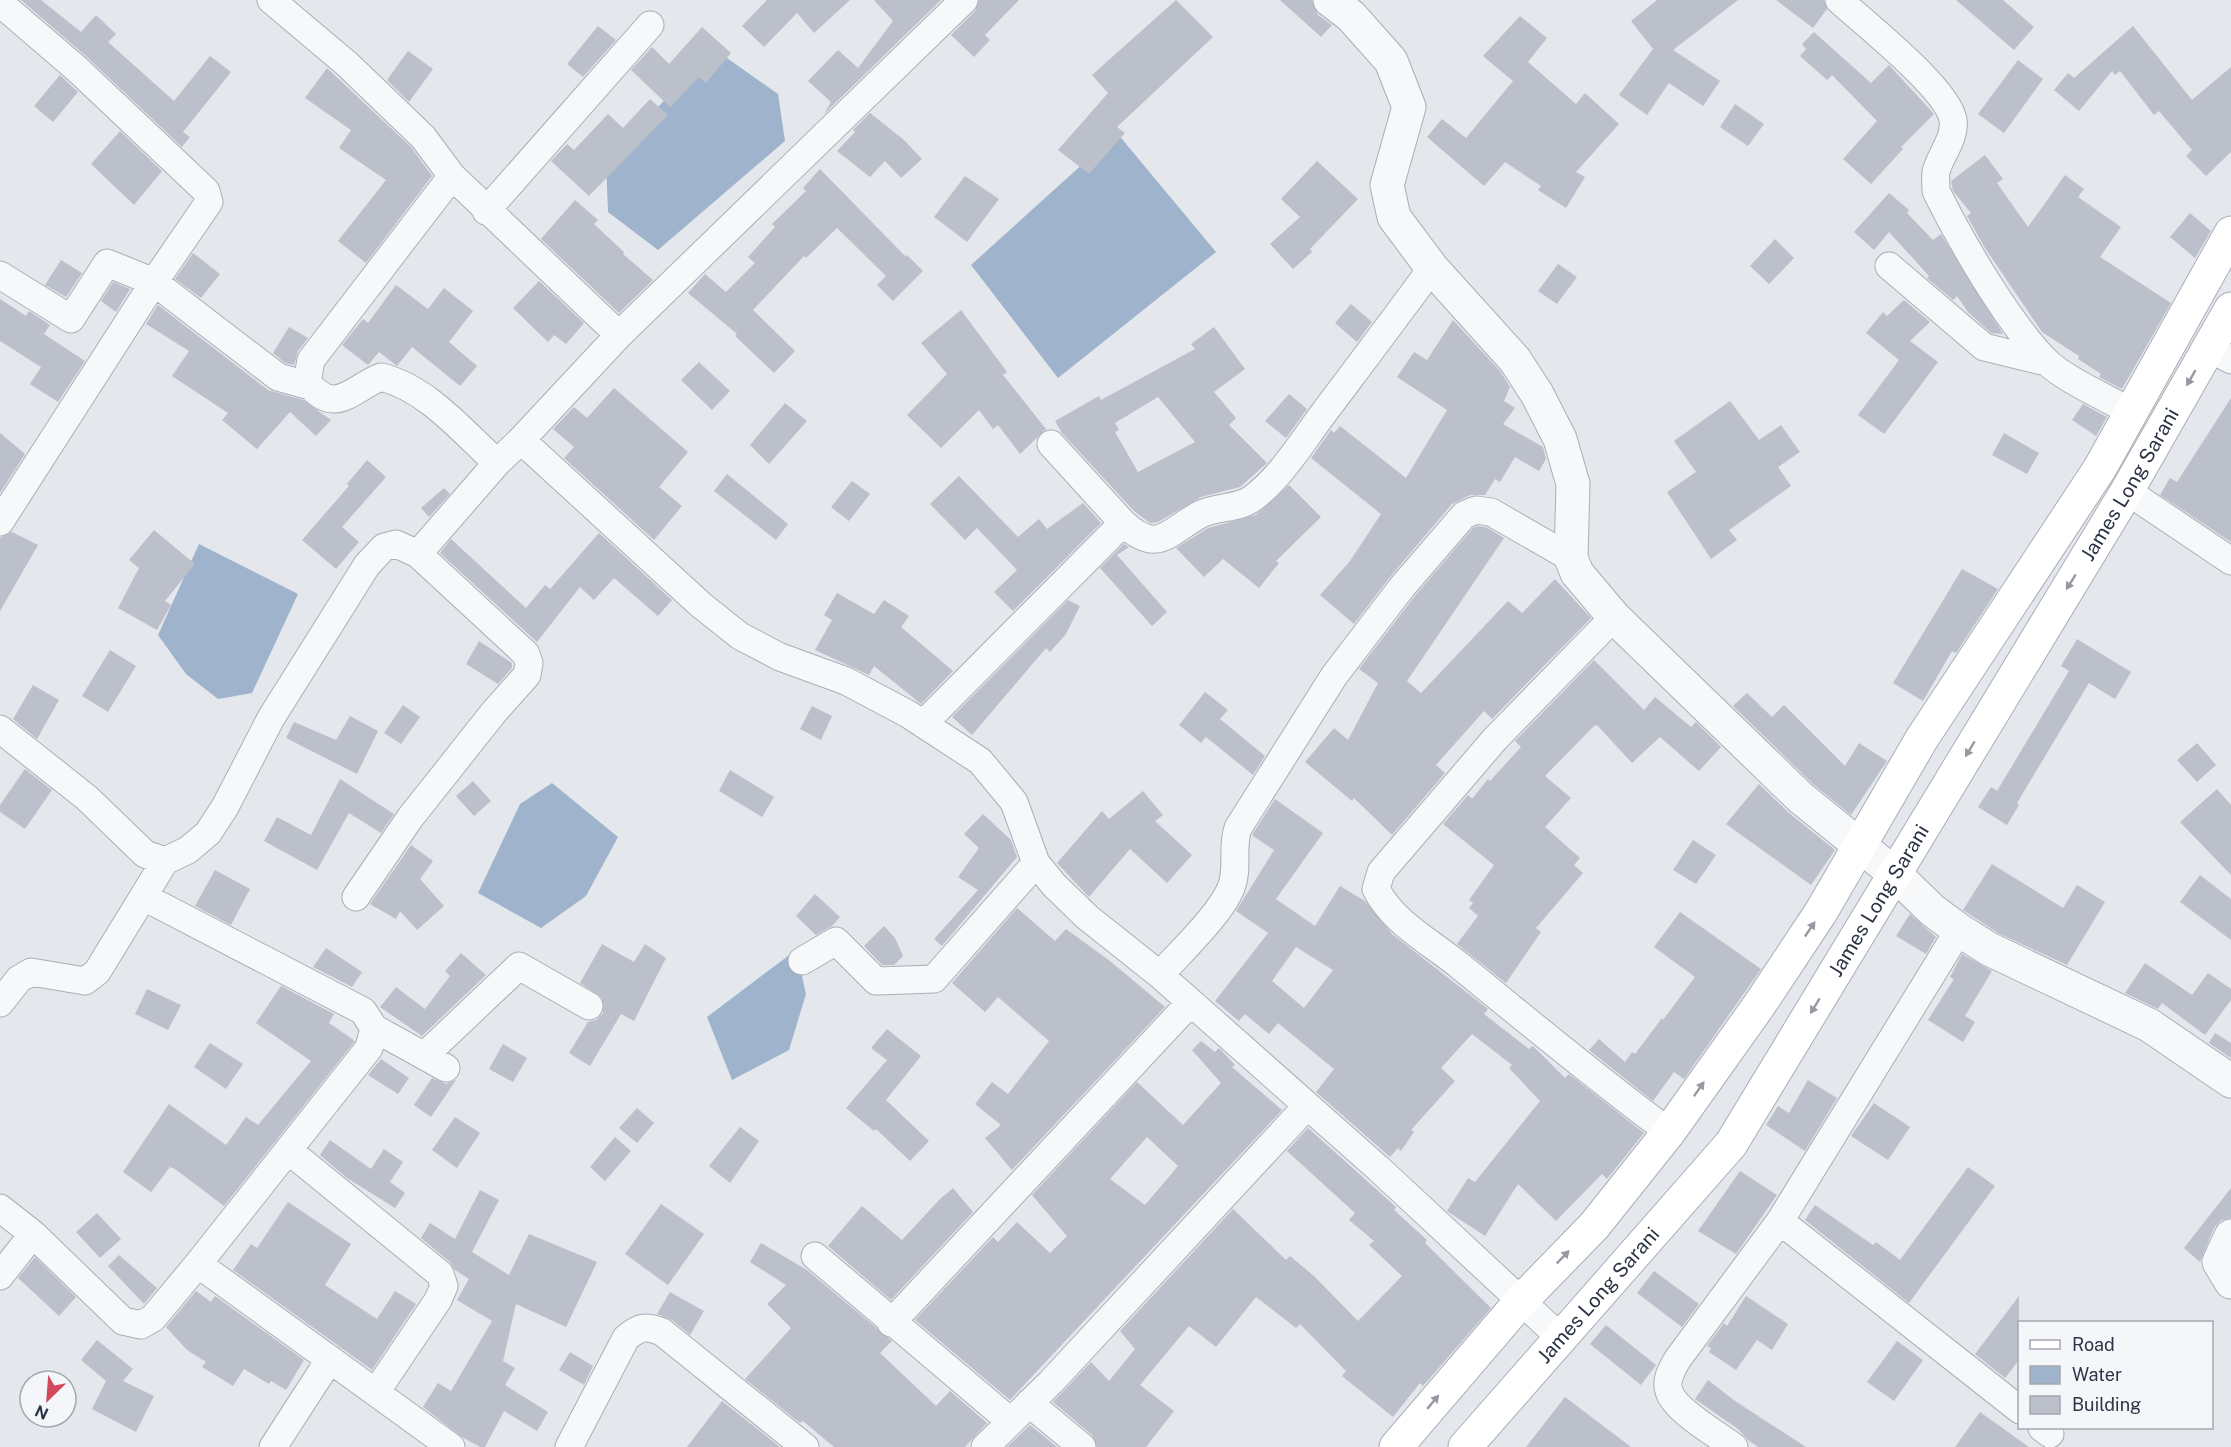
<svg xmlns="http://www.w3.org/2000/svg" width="2231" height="1447" viewBox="0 0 2231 1447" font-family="'Public Sans',sans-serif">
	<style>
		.water { fill: #9fb4cc }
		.building { fill: #bbc0ca; fill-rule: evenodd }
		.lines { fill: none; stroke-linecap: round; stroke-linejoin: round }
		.minor-casing { stroke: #a9aeb7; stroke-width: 29 }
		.tertiary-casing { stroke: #a9aeb7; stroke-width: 35 }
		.secondary-casing { stroke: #a9aeb7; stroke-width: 35 }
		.minor { stroke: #f7f8fa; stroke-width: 27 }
		.tertiary { stroke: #f7f8fa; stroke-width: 33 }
		.secondary { stroke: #fff; stroke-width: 33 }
		.oneway { fill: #959aa2 }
		.labels { text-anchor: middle; stroke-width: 4.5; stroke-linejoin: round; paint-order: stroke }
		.street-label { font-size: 20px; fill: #2b3445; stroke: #f4f6f9 }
	</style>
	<rect width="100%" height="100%" fill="#e4e7ec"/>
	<path class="water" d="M724,56L778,94L785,141L658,250L608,212L606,162L696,67Z
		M1117,133L1216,252L1058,378L971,265Z
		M199,544L298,594L252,693L218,699L186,674L158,635Z
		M552,783L618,837L586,896L541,928L478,893L520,804Z
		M796,950L806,994L789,1050L732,1080L707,1017Z"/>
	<path class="building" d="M21,0H41L81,32L96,15L116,34L108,42L174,101L210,56L231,72L183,132L190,137L182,147L88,58Z
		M767,0H850L814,33L797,13L764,47L742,26Z
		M874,0H941L824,114L831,102L808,81L838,50L858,68L893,21Z
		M979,0H1019L985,35L990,40L974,57L951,35L975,11Z
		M1176,0L1213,37L1117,127L1125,133L1089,174L1058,150L1108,93L1092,75Z
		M1280,0H1312L1318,15L1332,25L1321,37Z
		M1657,0H1738L1673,50L1720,81L1703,106L1669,83L1647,115L1619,95L1653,49L1631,21Z
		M1776,0H1824L1827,9L1813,28Z
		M1956,0H2003L2034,27L2014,50Z
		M1520,16L1547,38L1528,62L1576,104L1585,93L1619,124L1576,172L1585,177L1566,208L1538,190L1541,186L1505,162L1484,186L1427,137L1442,119L1466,138L1513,81L1483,56Z
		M598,26L616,40L583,77L567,64Z
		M2133,26L2192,100L2231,67V152L2206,176L2186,156L2192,150L2159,111L2154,115L2120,71L2115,75L2112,71L2079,111L2054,90L2068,73L2074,78Z
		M702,27L731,53L706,83L699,77L670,107L631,70L652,47L669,64Z
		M1814,32L1871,83L1889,65L1934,114L1901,147L1903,149L1871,184L1843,159L1877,121L1832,75L1827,80L1800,56L1806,49L1802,44Z
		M408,51L433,69L409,102L387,80Z
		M2018,60L2043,79L2004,133L1978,114Z
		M327,68L411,147L432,176L366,263L338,241L386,180L339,148L351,130L305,98Z
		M60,75L78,92L53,122L34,106Z
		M650,99L668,115L589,196L551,161L567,144L574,150L608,114L623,128Z
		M1735,104L1764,124L1748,146L1720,127Z
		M870,113L904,140L922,159L901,178L885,161L870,177L837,151L855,132L853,130Z
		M120,131L162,171L134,205L91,164Z
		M1985,155L2003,179L1997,183L2028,227L2065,175L2084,189L2078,197L2121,227L2100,257L2171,303L2122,389L2099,377L2101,374L2078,359L2079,356L2042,332L1985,248L1967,216L1971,213L1953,191L1951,181Z
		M1317,161L1358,199L1310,249L1312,252L1293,269L1270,244L1300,217L1281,199Z
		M820,169L906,257L907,255L923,271L893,301L877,285L886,276L837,228L806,258L804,256L753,310L795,351L774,373L735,336L737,334L688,293L705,274L726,292L755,263L748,257L775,227L772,224L806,191L803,188Z
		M965,176L999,199L967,242L934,217Z
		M1889,193L1909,210L1907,213L1933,240L1941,234L2003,334L1991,333L1968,312L1957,296L1953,300L1927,278L1929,276L1889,232L1874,250L1854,232Z
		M575,200L598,220L594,224L624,252L623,254L653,280L619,313L541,239Z
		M2190,213L2211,231L2195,258L2170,237Z
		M1775,239L1794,258L1769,284L1750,266Z
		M193,253L220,274L201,298L175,279Z
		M61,260L82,273L66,297L45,285Z
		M1558,264L1577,277L1557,304L1538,291Z
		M539,281L584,323L566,344L554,335L548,342L513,308Z
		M113,282L130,289L116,312L101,301Z
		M396,285L428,309L444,288L473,311L449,342L477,366L460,386L412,347L397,366L379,352L368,365L342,345L363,319L368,323Z
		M0,299L26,316L29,311L50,325L44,334L85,361L58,402L30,384L41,367L0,341Z
		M1904,300L1930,322L1910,341L1938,362L1884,434L1858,415L1899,360L1866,333L1883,312L1887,316Z
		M1351,304L1372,322L1357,342L1335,323Z
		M158,305L268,390L303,400L331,420L316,436L290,412L257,449L222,420L228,413L172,376L189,351L146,324Z
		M961,310L1007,372L1003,375L1046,429L1020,454L998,425L993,429L979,410L941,448L907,415L947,374L921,343Z
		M1453,320L1500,371L1510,387L1504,401L1515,408L1503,424L1543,447L1546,459L1539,471L1515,457L1500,482L1495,479L1485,495H1470L1452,504L1390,577L1354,624L1320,595L1350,561L1381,514L1311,458L1331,430L1334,433L1340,426L1406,478L1447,410L1397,377L1414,352L1427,360Z
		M289,327L308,338L298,351L294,365L285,363L273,353Z
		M1214,327L1245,369L1214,392L1236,418L1229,425L1267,463L1240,487L1201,497L1158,522L1150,523L1134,511L1062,433L1055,421L1099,396L1101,400L1195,349L1191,344ZM1158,397L1195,442L1138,472L1115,432L1119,430L1115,423Z
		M699,362L730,391L712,410L681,380Z
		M614,388L688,452L659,487L682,506L654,540L564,458L574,447L553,429L574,407L587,418Z
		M1289,394L1307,409L1286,438L1265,421Z
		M2231,398V542L2160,495L2170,478L2177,482Z
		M1730,401L1759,440L1781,425L1800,452L1778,467L1791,486L1729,530L1737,540L1711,559L1667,492L1696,472L1674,441Z
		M785,403L807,421L769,464L750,445Z
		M2083,404L2107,417L2096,436L2072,420Z
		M0,433L25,454L0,493Z
		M2004,433L2039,453L2027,474L1992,455Z
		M367,460L386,477L342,527L359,542L336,569L302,540L349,486L347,484Z
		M727,474L788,524L776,540L714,491Z
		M959,476L1018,537L1039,519L1047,529L1083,503L1101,523L1013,611L994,592L1017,570L977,528L965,540L930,504Z
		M852,481L870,494L849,521L831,507Z
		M1289,485L1321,517L1276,561L1279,563L1259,588L1223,559L1204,577L1176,548L1208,528L1256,515Z
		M444,488L450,494L429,517L421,508Z
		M1478,526L1486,527L1504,538L1407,681L1421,693L1508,601L1522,613L1555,579L1591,618L1492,719L1484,711L1436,765L1445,773L1392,835L1354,798L1352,801L1305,762L1334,728L1348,740L1378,683L1359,669L1414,597L1473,528Z
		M154,530L195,564L165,601L171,605L157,630L118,608L139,568L129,560Z
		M12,532L38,545L0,611V538Z
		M599,533L672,600L658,616L614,578L594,600L580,587L537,642L440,553L451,539L526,608L545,585L550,589Z
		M1124,544L1129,547L1117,555L1167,612L1152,626L1100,568Z
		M1962,569L1998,589L1956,653L1952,651L1923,701L1893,683Z
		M837,593L874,614L884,600L909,616L901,627L953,671L921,704L874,666L869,675L815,650L832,620L824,615Z
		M1068,600L1080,606L1066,634L1050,652L1046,648L972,735L952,717Z
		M2077,639L2131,672L2115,699L2089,683L2017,803L2019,805L2007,825L1978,807L1991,787L1997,791L2069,671L2061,666Z
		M479,641L512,663V668L498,684L466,664Z
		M110,650L136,666L108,712L82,696Z
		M1594,660L1644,710L1655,697L1691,727L1696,722L1721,747L1699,771L1660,737L1632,763L1597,725L1594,726L1545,776L1571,798L1545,827L1580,858L1574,865L1583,873L1536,928L1541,932L1506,983L1457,944L1478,916L1469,908L1473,903L1469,900L1494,865L1443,824L1468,795L1472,799L1488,779L1490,781L1521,747L1515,741Z
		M33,685L59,700L37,739L13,719Z
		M1205,692L1228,710L1220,719L1265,756L1253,775L1206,737L1201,743L1179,725Z
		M1747,693L1772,717L1784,705L1845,766L1859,743L1887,761L1851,815L1813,784L1733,706Z
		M403,705L420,717L401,744L384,733Z
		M812,706L832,716L821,740L800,729Z
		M350,716L378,731L357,774L286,738L294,722L336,740Z
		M2197,743L2216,765L2197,782L2177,760Z
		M25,769L52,790L25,829L0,812V805Z
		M730,770L774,797L762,817L719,791Z
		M340,779L394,814L381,833L349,813L317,870L264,841L277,817L311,835Z
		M473,781L491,801L474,816L456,796Z
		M1759,784L1789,813L1835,850L1811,885L1726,824Z
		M2217,789L2231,805V875L2180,822Z
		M1143,791L1163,815L1155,821L1192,855L1167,883L1130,849L1089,897L1057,863L1102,811L1109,819Z
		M1275,799L1323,833L1276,899L1315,926L1340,886L1365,901L1392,934L1488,1009L1484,1014L1529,1049L1533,1046L1565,1078L1569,1074L1644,1133L1607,1179L1602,1174L1556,1221L1518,1184L1485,1236L1447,1211L1468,1178L1475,1182L1540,1101L1509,1068L1512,1065L1472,1034L1441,1068L1455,1081L1411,1130L1414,1132L1401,1151L1398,1148L1390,1157L1316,1092L1334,1069L1278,1023L1269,1034L1245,1014L1239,1021L1215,1001L1268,933L1236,911L1274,850L1252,835ZM1296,947L1333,970L1304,1008L1272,981Z
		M983,814L1011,840L1017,857L942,946L934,939L978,890L958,877L979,848L964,834Z
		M1693,840L1716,855L1696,884L1673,870Z
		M411,845L433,861L420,879L444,906L417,930L400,911L396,919L370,904Z
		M1992,864L2063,908L2077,885L2105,902L2067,965L1998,933L1963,910Z
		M215,870L250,889L231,925L195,906Z
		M2200,875L2231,899V940L2180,902Z
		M815,894L840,917L832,926L816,935L796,916Z
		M1017,908L1055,941L1066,929L1110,961L1165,1007L1012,1170L985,1138L1001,1125L975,1104L992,1082L1008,1094L1049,1041L998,997L985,1012L952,983Z
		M1680,912L1761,969L1684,1079L1674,1072L1653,1101L1589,1050L1599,1039L1625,1062L1632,1052L1635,1054L1662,1018L1663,1020L1695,977L1654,947Z
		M1910,914L1936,937L1926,954L1896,936Z
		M884,926L895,938L903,956L894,965H882L864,946Z
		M602,944L634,962L645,944L666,958L634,1021L621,1014L590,1066L569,1053L588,1022L596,1020L603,1013L602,998L580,983Z
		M326,948L362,972L352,987L313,967Z
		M461,953L486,975L422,1036L380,1007L396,987L425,1009L450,976L445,971Z
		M1962,954L1992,971L1965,1016L1975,1022L1963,1042L1928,1020L1954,979L1950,977Z
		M2145,963L2192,995L2208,973L2231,989V1000L2205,1035L2162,1003L2158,1009L2125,993Z
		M281,986L334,1014L329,1023L355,1041L224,1206L175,1169L170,1167L151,1192L123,1172L169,1104L226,1145L246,1117L258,1125L311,1061L256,1023Z
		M147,989L181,1005L168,1030L135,1014Z
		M887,1029L921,1056L886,1100L929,1141L910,1161L876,1129L874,1131L846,1108L887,1060L871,1048Z
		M2215,1033L2231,1043V1058L2209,1043Z
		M1201,1041L1215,1052L1219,1048L1235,1065L1232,1067L1282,1110L1010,1400L915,1320L993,1237L998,1242L1017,1222L1050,1253L1067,1236L1032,1195L1137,1082L1183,1125L1221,1083L1192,1050ZM1147,1137L1178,1166L1145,1205L1110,1179Z
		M210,1043L243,1064L226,1089L194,1067Z
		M503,1044L527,1058L513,1082L489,1069Z
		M381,1059L409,1078L398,1094L368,1075Z
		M432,1078L446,1084L456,1080L431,1117L414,1105Z
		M1808,1080L1837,1098L1805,1151L1766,1125L1778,1106L1789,1113Z
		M1874,1103L1910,1127L1888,1160L1851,1136Z
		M637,1108L654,1123L637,1143L619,1128Z
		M455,1117L480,1133L457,1168L432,1150Z
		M740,1127L759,1141L730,1183L709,1166Z
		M1308,1128L1396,1207L1394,1210L1427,1240L1425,1243L1491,1308L1423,1386L1420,1383L1393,1417L1342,1376L1346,1371L1300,1324L1296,1328L1256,1297L1216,1347L1189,1326L1140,1385L1174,1411L1146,1447H1097L1092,1435L1053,1402L1091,1362L1109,1381L1135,1349L1120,1331L1233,1209L1286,1260L1290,1256L1315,1277L1358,1321L1402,1276L1369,1245L1374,1241L1349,1220L1355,1213L1287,1151Z
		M615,1137L631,1151L605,1181L590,1167Z
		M330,1140L371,1169L384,1149L403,1162L390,1182L405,1193L395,1208L347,1178L320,1155Z
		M1968,1167L1995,1186L1909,1303L1805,1220L1815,1205L1873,1245L1876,1242L1900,1260Z
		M1740,1171L1777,1195L1736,1254L1698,1231Z
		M953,1188L973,1212L891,1300L828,1246L862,1206L902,1240L940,1199Z
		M2231,1188V1218L2221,1220L2214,1228L2200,1262L2184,1248Z
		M480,1190L499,1200L472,1252L509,1275L529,1234L597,1262L566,1327L516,1304L503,1361L515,1368L505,1385L548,1412L537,1431L504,1411L485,1447H480L462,1437L423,1407L438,1383L451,1391L492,1321L457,1300L469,1279L455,1270L450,1262L421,1238L430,1223L455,1239Z
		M288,1202L351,1244L325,1285L377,1319L395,1291L416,1304L372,1370L233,1270L251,1244L257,1248Z
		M661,1204L704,1234L668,1285L625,1254Z
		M97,1213L121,1239L100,1258L76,1232Z
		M761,1243L807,1270L892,1341L880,1353L936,1406L950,1391L987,1423L965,1447H834L803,1421L800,1423L745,1379L791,1328L767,1304L786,1285L750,1262Z
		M119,1255L157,1288L144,1304L108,1266Z
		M35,1257L76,1297L59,1316L18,1278Z
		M1654,1271L1699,1304L1682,1327L1637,1293Z
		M196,1291L211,1302L215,1296L304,1360L286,1390L271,1381L269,1384L244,1369L233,1386L202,1367L206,1362L187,1350L166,1327Z
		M670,1292L704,1311L690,1335L672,1320L657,1314Z
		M1746,1296L1788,1324L1772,1350L1757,1340L1736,1370L1709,1352L1711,1348L1707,1346L1724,1323L1727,1326Z
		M2019,1296V1360L2005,1378L1975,1354Z
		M1606,1325L1656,1365L1641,1385L1590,1344Z
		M97,1340L133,1369L123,1381L154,1396L136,1432L92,1409L106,1381L81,1360Z
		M1897,1341L1923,1360L1894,1401L1867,1382Z
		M570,1352L593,1366L584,1385L559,1370Z
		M1708,1380L1735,1401L1806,1447H1758L1748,1440L1738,1429L1695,1399Z
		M1565,1397L1631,1447H1526Z
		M722,1401L780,1447H687Z
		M1980,1412L2029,1447H1955Z
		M1030,1425L1057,1447H1007Z"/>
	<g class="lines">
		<g class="minor-casing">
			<path id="minor" d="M271,0L347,64L423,137L452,176L619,335L521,440L701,605L740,636L780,657L846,681L908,714L980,761L1014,802L1036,863L1054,885L1087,917L1160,975L1379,1169L1562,1339
				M1839,0C1864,23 1948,89 1953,120C1956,138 1940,155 1936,172C1935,178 1936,185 1936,191C1960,240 2007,321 2045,360C2063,379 2108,398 2131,412
				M0,3L77,69L206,191L209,202L154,282L0,522
				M452,176L311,360L307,382C335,417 351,389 381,377C427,388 463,432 497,463
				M486,211L650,25
				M1889,266L1984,347L2046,362
				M0,275L71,319L107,263L154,282L278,377L310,386
				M619,335L964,0
				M2209,348L2231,360
				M1051,444L1123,523C1159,556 1168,531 1201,514C1217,506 1239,509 1253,498C1281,477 1302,442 1323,414C1359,366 1396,317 1432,268
				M2127,491L2231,561
				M1614,617L1495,739L1381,872L1376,889C1393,923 1431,942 1460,966C1529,1022 1597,1079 1669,1132
				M923,724L1123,523
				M0,729L87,798L145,854L165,861L188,850L208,833L225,807L271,718L367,565L384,547L396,544L418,554
				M144,897L363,1011L374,1028L369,1048L198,1264
				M356,897L410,818L494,712L527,675L529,663L526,654L418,554L497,463L521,440
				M802,961L836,941L876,981L934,979L1036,863
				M1160,975C1180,952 1220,915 1231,888C1239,868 1231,848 1238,828L1334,676L1402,587L1464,515L1476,510L1491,512L1571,558
				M0,1003L19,979L31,972L85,981L97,972L165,861
				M374,1028L446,1068
				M424,1056L519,966L589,1006
				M288,1150L440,1274L444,1286L438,1300L376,1392
				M0,1208L33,1234L123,1321L141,1325L153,1318L198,1264L451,1447
				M1780,1221L2020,1410
				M815,1256L1010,1421
				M0,1276L33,1234
				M891,1323L1190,1003
				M1029,1403L1082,1447
				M2042,1428L2050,1434
				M273,1447L330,1359
				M569,1447L626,1338C639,1327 645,1325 662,1332L805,1447
				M985,1447L1051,1382L1307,1106
				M1734,1447C1718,1435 1674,1410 1669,1391C1665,1380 1672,1369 1677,1360L1780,1221L1959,930"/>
		</g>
		<g class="tertiary-casing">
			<path id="tertiary" d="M1330,0L1351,16L1391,61L1409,107L1387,185L1394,217L1432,268L1515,360L1537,394L1560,439L1573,484L1571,558L1577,573L1614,617L1801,798L1895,874L1932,910L1959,930L1989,949L2149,1025L2231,1081
				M2231,1236L2219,1262L2231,1282"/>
		</g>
		<g class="secondary-casing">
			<g id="secondary">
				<path d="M1396,1447L1521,1301L1594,1226L1669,1132L1760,1004L1821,912L1921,740L2100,468L2231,233"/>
				<path id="s1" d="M1465,1447L1731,1144L2127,491L2231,309"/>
			</g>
		</g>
		<use href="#minor" class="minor"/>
		<use href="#tertiary" class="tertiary"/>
		<use href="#secondary" class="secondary"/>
	</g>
	<defs><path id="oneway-solid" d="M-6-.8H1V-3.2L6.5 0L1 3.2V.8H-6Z" transform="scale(1.5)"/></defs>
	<g class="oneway">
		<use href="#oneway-solid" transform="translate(2191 378) rotate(120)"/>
		<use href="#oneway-solid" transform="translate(2071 582) rotate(122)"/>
		<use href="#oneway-solid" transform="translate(1970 749) rotate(121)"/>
		<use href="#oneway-solid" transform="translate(1810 929) rotate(-56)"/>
		<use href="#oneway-solid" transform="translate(1815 1006) rotate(121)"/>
		<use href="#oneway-solid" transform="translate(1699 1089) rotate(-55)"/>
		<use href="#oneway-solid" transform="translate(1563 1257) rotate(-46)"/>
		<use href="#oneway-solid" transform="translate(1433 1402) rotate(-50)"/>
	</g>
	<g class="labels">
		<g class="street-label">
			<text dy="7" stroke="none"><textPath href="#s1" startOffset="1174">James Long Sarani</textPath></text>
			<text dy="7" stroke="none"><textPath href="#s1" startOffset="688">James Long Sarani</textPath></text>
			<text dy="7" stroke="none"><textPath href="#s1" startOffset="202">James Long Sarani</textPath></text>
		</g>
	</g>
	<rect x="2018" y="1321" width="195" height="108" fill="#f4f6f9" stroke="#a4a8b1" stroke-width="1.5"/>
	<rect x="2030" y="1340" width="30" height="9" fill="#ffffff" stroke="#a4a8b1" stroke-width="1.5"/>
	<text x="2072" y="1351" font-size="18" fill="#2b3445">Road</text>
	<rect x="2030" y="1366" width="30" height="18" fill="#9fb4cc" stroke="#a4a8b1" stroke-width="1.5"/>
	<text x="2072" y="1381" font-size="18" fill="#2b3445">Water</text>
	<rect x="2030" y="1396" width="30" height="18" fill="#bbc0ca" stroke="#a4a8b1" stroke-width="1.5"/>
	<text x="2072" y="1411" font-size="18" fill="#2b3445">Building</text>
	<g transform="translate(48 1399) rotate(205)"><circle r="28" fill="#f4f6f9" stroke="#a4a8b1" stroke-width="1.5"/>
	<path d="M0-4.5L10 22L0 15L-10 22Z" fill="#d1495b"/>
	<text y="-9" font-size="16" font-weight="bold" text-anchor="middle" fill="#2b3445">N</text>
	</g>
</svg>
